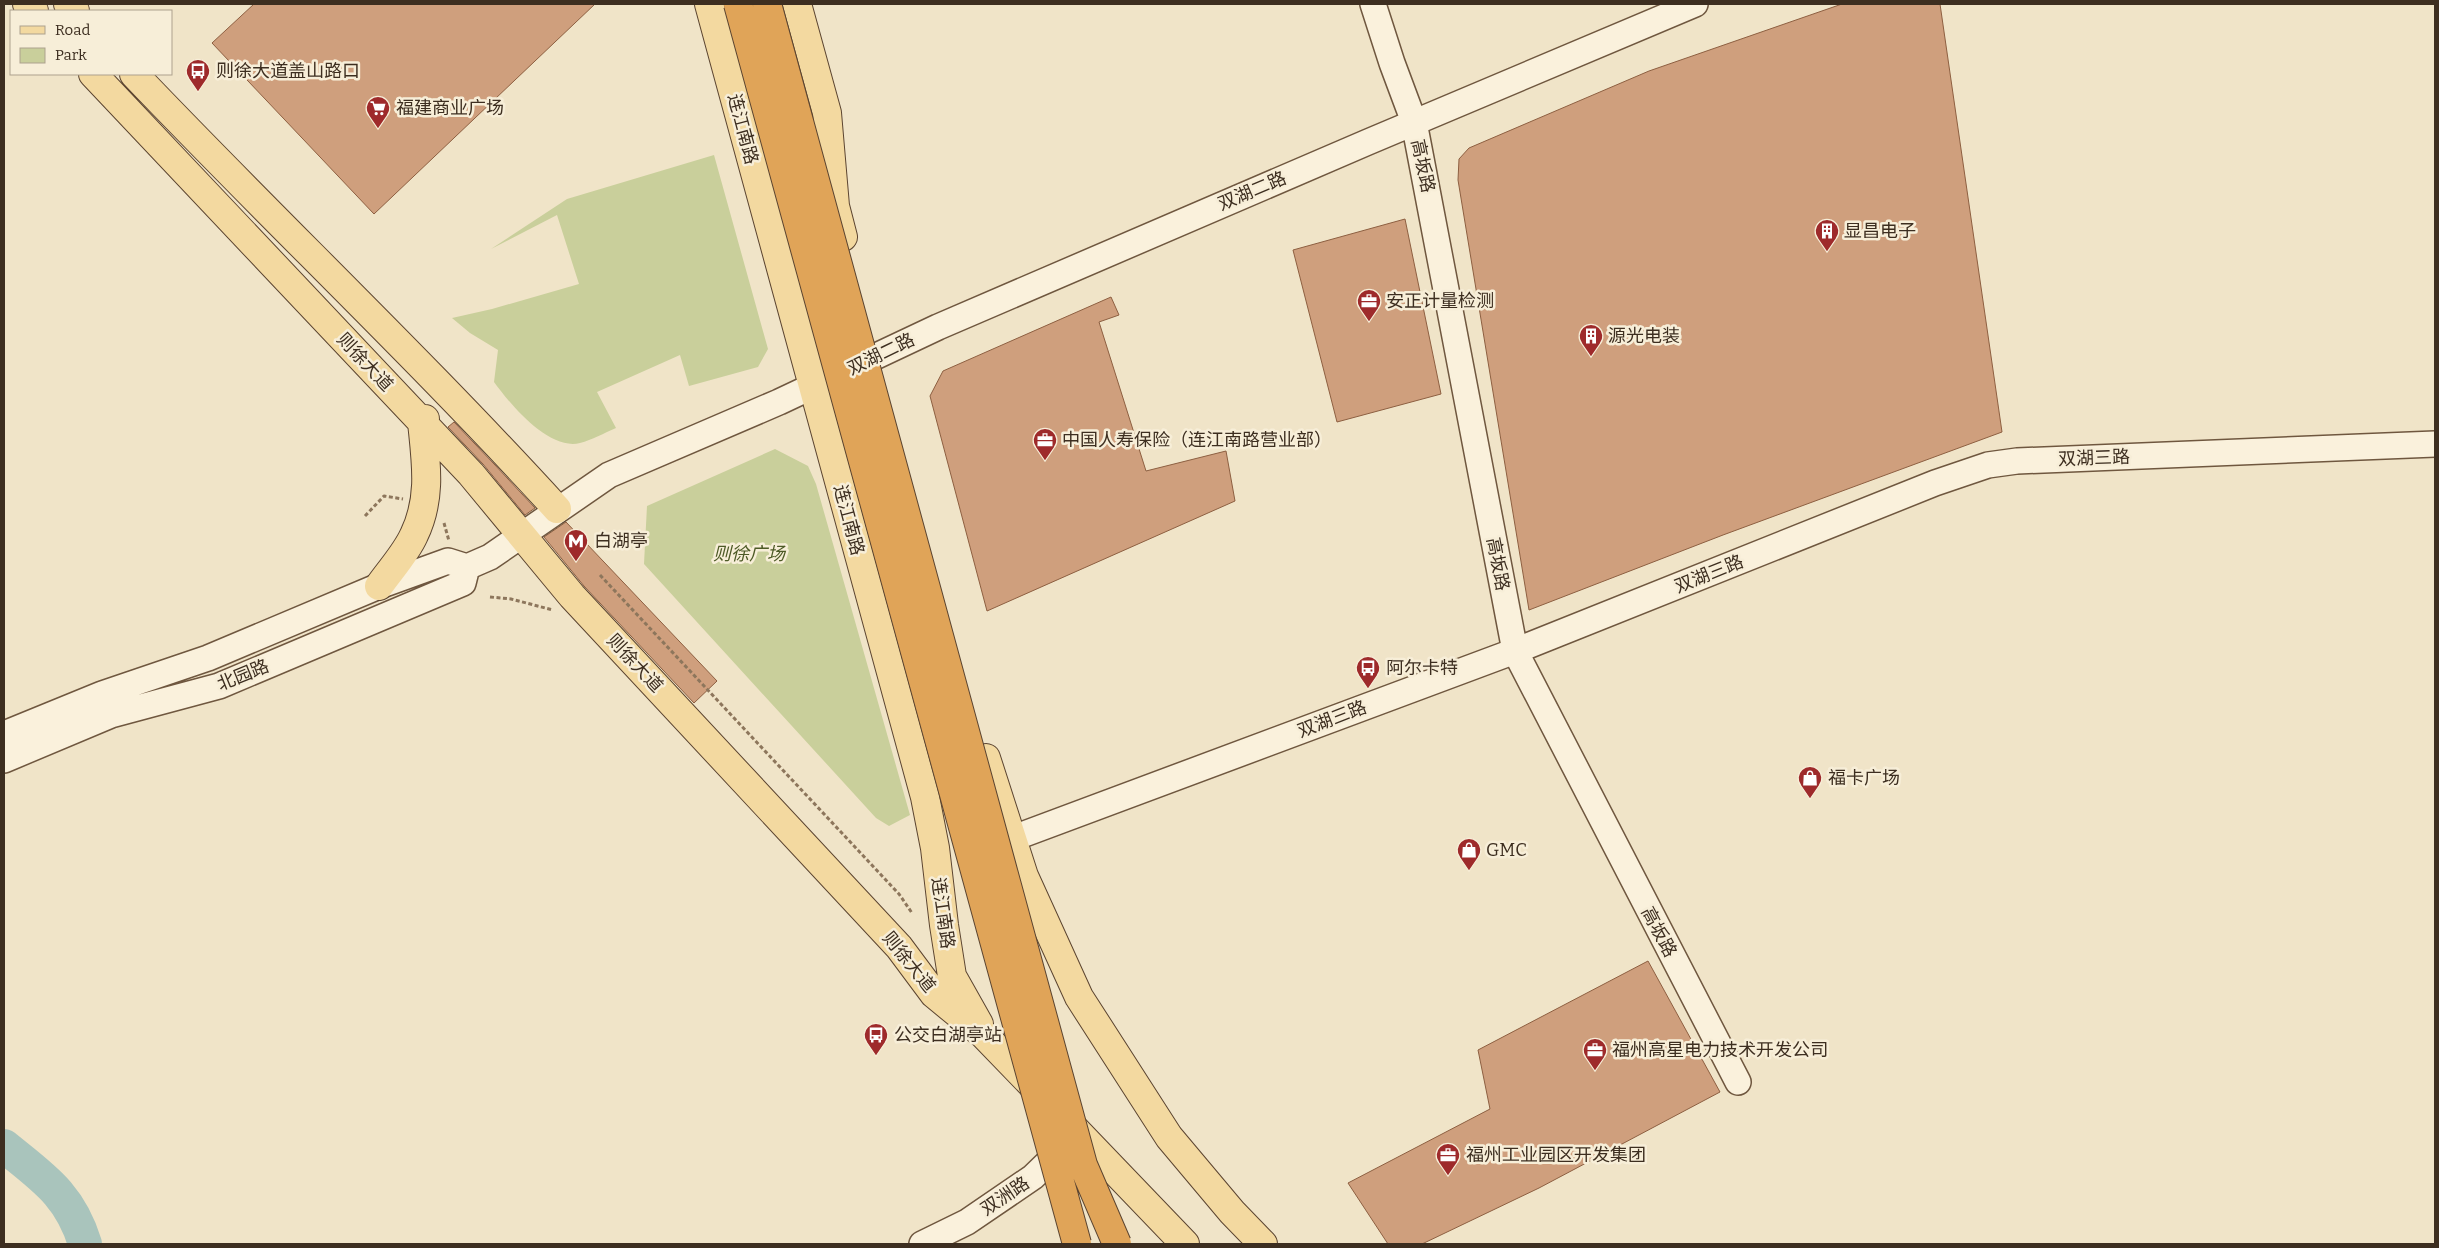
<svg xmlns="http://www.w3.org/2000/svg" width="2439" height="1248" viewBox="0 0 2439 1248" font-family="Bitter,'Noto Sans SC',serif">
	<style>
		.green { fill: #c9cf9b }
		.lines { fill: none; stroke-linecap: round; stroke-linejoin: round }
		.river { stroke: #a9c4bc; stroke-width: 34 }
		.building { fill: #cf9f7d; stroke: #8d5f41 }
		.secondary-casing { stroke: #6f573f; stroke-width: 28 }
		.primary-casing { stroke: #5b4430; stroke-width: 30 }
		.path { stroke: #8d765c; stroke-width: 3; stroke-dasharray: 4 2.5; stroke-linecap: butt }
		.secondary { stroke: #faf1dc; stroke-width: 25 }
		.primary { stroke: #f3d9a0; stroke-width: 28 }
		.highway-bridge-casing { stroke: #5b4430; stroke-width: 30; stroke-linecap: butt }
		.highway-bridge { stroke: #e0a458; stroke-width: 28 }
		.labels { text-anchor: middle; stroke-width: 5; stroke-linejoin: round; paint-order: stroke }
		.poi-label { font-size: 18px; fill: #3d2e20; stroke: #f7eed8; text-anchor: start }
		.street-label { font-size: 18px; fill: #3d2e20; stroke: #f7eed8 }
		.park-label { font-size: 18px; font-style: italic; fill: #4d5a26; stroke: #f7eed8 }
	</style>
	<rect width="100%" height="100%" fill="#f0e4c8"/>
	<path class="green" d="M714,155L768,349L758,367L689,386L680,355L597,392L616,428C604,433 592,440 580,443C549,451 510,404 494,382L498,350L470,333L452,318L492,309L579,284L557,215L491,249L567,199Z
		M775,449L808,466L816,484L910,815L889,826L876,818L644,564L647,506Z"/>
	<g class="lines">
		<path class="river" d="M4,1146C42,1177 70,1194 85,1244"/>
	</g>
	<path class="building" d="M254,4H595L374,214L212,43Z
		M1842,4H1940L2002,432L1723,535L1529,610L1458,180L1459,159L1469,148L1649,71Z
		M1405,219L1441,394L1337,422L1293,250Z
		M1111,297L1119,315L1099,322L1146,471L1226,451L1235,501L987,611L930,396L943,371Z
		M454,422L494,464L535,508L525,515L483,464L448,427Z
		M566,522L717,681L694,703L584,586L544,537Z
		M1648,961L1720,1092L1539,1188L1422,1244H1388L1348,1183L1490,1109L1478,1050Z"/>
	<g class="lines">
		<g class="secondary-casing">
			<path id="secondary" d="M1373,4L1392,63L1414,122L1515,651L1738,1082
				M4,734L102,694L208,658L379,586L448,561L467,567L490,557L609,475L779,402L938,327L1368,142L1695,4
				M4,760L111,715L219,686L463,583L467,567
				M1011,839L1515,651L1935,483L1988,465L2017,461L2435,444
				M922,1244L967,1222L1033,1177L1067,1144"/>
		</g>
		<g class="primary-casing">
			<path id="primary" d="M27,4L34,11
				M68,4L75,11
				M709,4L925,797L935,848L944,925L952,976L979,1024
				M797,4L827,113L835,206L843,237
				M93,74L471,474L572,596L899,947L934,994L984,1035L1039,1092
				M134,74C273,220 421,360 557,509
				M379,586C391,569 406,553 414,535C432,498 426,462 422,422L425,419
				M986,758L1024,876L1079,997L1169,1137L1232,1212L1263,1244
				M1067,1121L1185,1244"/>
		</g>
		<path class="path" d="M365,516L384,496L403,499
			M444,523L449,541
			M600,575L899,894L912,913
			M490,597L511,599L553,610"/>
		<use href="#secondary" class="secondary"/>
		<use href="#primary" class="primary"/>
		<g class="highway-bridge-casing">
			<path id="highway-bridge" d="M738,4L1077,1244
				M767,4L1083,1165L1117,1244"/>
		</g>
		<use href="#highway-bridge" class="highway-bridge"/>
	</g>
	<defs>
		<g id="bus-pin" transform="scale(1.25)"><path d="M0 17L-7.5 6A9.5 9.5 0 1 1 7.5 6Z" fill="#9e2a2b" stroke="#f7eed8"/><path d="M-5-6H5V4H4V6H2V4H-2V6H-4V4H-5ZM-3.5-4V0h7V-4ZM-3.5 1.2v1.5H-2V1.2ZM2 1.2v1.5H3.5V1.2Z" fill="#fff"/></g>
		<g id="supermarket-pin" transform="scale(1.25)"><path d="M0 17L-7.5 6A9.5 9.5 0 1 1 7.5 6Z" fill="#9e2a2b" stroke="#f7eed8"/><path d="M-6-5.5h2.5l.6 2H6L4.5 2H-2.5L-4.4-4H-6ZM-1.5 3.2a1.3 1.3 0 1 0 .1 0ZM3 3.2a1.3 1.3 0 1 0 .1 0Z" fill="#fff"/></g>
		<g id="building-pin" transform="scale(1.25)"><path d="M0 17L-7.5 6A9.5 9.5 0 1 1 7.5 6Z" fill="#9e2a2b" stroke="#f7eed8"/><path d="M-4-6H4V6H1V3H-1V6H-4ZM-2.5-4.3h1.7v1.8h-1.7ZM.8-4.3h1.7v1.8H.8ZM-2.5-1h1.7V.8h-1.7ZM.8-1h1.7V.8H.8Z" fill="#fff"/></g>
		<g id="office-pin" transform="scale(1.25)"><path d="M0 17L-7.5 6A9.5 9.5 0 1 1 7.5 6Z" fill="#9e2a2b" stroke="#f7eed8"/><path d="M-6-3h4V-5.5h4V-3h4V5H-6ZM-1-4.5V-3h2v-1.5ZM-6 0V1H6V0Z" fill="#fff"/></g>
		<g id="metro-pin" transform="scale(1.25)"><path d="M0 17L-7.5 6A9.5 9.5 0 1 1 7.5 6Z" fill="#9e2a2b" stroke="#f7eed8"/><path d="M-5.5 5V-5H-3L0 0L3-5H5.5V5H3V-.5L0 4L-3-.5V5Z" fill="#fff"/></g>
		<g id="shop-pin" transform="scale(1.25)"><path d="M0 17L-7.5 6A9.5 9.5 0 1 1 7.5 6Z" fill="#9e2a2b" stroke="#f7eed8"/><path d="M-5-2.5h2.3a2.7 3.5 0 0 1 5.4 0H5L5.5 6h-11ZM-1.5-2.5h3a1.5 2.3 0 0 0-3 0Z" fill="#fff"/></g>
	</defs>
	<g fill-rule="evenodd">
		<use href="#bus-pin" x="198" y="71"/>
		<use href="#supermarket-pin" x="378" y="108"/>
		<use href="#building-pin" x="1827" y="231"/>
		<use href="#office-pin" x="1369" y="301"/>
		<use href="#building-pin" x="1591" y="336"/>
		<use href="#office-pin" x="1045" y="440"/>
		<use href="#metro-pin" x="576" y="541"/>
		<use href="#bus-pin" x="1368" y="668"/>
		<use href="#shop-pin" x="1810" y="778"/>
		<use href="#shop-pin" x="1469" y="850"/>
		<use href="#bus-pin" x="876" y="1035"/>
		<use href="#office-pin" x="1595" y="1050"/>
		<use href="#office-pin" x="1448" y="1155"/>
	</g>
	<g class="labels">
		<g class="poi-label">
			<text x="216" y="77">则徐大道盖山路口</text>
			<text x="396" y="114">福建商业广场</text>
			<text x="1844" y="237">显昌电子</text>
			<text x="1386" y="307">安正计量检测</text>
			<text x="1608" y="342">源光电装</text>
			<text x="1062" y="446">中国人寿保险（连江南路营业部）</text>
			<text x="594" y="547">白湖亭</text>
			<text x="1386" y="674">阿尔卡特</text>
			<text x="1828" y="784">福卡广场</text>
			<text x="1486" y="856">GMC</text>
			<text x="894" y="1041">公交白湖亭站</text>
			<text x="1612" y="1056">福州高星电力技术开发公司</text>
			<text x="1466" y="1161">福州工业园区开发集团</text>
		</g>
		<g class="street-label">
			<text transform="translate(743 129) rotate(75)" y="6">连江南路</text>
			<text transform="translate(1423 166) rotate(78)" y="6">高坂路</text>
			<text transform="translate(1252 191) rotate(-23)" y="6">双湖二路</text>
			<text transform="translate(881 354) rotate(-26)" y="6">双湖二路</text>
			<text transform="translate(365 362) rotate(47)" y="6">则徐大道</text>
			<text transform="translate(2094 458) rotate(-2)" y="6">双湖三路</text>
			<text transform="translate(849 520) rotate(75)" y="6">连江南路</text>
			<text transform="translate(1498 564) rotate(79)" y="6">高坂路</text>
			<text transform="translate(1709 574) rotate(-22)" y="6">双湖三路</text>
			<text transform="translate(635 663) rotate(47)" y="6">则徐大道</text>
			<text transform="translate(243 675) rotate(-22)" y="6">北园路</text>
			<text transform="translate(1332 719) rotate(-21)" y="6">双湖三路</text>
			<text transform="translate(943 913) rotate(82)" y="6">连江南路</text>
			<text transform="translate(1659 932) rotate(62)" y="6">高坂路</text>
			<text transform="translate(909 962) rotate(51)" y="6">则徐大道</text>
			<text transform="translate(1005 1196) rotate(-34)" y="6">双洲路</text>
		</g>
		<g class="park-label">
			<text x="749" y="560">则徐广场</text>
		</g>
	</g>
	<rect width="2439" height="1248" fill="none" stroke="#3d2e20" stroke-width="10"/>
	<rect x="10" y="10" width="162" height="65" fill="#f7eed8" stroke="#ada18e"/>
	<rect x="20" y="26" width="25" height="8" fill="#f3d9a0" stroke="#ada18e"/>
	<text x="55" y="35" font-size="15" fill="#3d2e20">Road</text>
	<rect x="20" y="48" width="25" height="15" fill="#c9cf9b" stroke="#ada18e"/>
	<text x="55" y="60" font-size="15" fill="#3d2e20">Park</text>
</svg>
